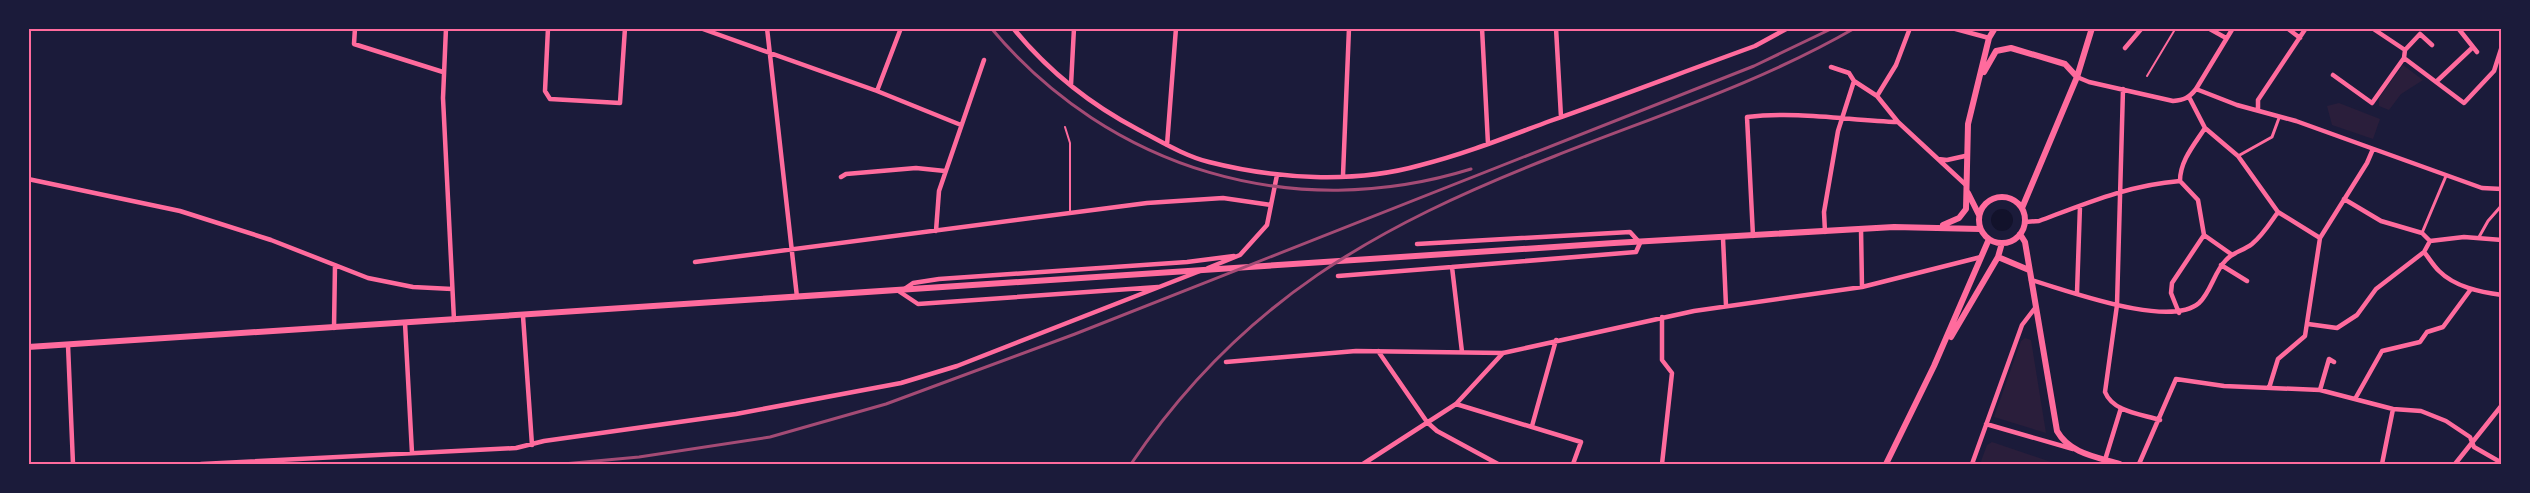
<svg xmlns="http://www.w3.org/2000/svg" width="2530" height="493" viewBox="0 0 2530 493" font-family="Ubuntu,sans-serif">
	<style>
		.green { fill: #2a1e3b }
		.water { fill: #12122b }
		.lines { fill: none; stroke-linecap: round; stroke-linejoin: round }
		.service { stroke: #ff6b9d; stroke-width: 2 }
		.pedestrian { stroke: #ff6b9d; stroke-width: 3 }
		.minor { stroke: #ff6b9d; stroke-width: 4.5 }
		.secondary { stroke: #ff6b9d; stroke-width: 6 }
		.rail { stroke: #a44b75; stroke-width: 3 }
		.neatline { fill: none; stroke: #ff6b9d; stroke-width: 2 }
	</style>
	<rect width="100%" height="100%" fill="#1b1b3a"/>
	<path class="green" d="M2403,65L2423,80L2401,94L2389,110L2379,106V98Z
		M2339,103L2380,119L2373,139L2332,125L2327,106Z
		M2025,338L2031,340L2046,433L1994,417L2021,341Z
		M1992,442L2057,464H1980L1987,445Z"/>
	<path class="water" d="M1991 220a11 11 0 1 1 22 0a11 11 0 1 1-22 0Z"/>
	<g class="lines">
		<path class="service" d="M2147,76L2174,31
			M1065,127L1070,143V213"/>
		<path class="pedestrian" d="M2238,156L2272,137L2279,118
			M2422,233L2446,176
			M2479,237L2488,221L2502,205"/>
		<path class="minor" d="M355,28L354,44L443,72
			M446,28L443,98L454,320
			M548,28L545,91L550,99L620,103L625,28
			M700,28L877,91L961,125
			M767,28L797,297
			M1013,28C1048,71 1091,105 1139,130C1162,142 1185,156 1209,162C1276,179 1354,184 1421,165C1465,154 1507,137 1550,121C1618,97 1686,71 1755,46L1788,28
			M1482,28L1488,144
			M1556,28L1561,117
			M1952,28L1989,38
			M2208,28L2226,38
			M2287,28L2300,38
			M2372,28L2405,50L2404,58L2464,103L2494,71L2502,46
			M2458,28L2477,52
			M2125,48L2142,28
			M2405,50L2420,34L2432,45
			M1831,67L1849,73L1854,81L1877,96L1898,122L1966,185
			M2333,75L2372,103L2404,58
			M2077,77L2089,82L2173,101C2184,100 2189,98 2196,89L2233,28
			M2436,82L2472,48
			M1071,85L1074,28
			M2123,89L2117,305L2105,392C2113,412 2141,414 2160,420
			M2196,89L2237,105L2296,121L2482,188L2502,189
			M877,91L901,28
			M1877,96L1896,65L1910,28
			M2189,97L2205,128L2238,156L2278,212L2320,238
			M2258,110V100L2306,28
			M1167,145L1176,28
			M1938,159L1947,160L1965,156
			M1343,175L1349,28
			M841,177L846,174L916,168L945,171
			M28,179L180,211L271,240L368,278L413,287L452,289
			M2344,199L2381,221L2422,233L2430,241L2464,237L2502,240
			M2025,222L2039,221C2087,203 2129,185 2180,181
			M1861,229L1862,287
			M936,231L939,191L984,60
			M1825,232L1824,212L1838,131L1854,81
			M2204,235L2231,254
			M1753,236L1747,117C1797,111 1847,120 1898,122
			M1723,238L1726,306
			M1417,244L1630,232L1640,243L1636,252L1452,267L1462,352
			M2424,252C2429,258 2433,265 2439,271C2455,287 2480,292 2502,295
			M695,262L1147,203L1223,198L1271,205
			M2221,265L2247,281
			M1208,268L1240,255L1267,225L1277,175
			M1338,276L1452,267
			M2031,280C2067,290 2169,329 2199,303C2211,292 2214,272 2226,260C2233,252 2243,251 2252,244C2263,235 2270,223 2278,212
			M1158,287L918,304L900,292L913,283L939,279L1187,262L1234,256
			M2077,293L2080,206
			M2179,313L2171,293L2172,283L2204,235L2198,200L2180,181C2180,161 2194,145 2205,128
			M523,316L532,445
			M1662,317V360L1672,373L1662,464
			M405,323L412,453
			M2308,324L2337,328L2357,315L2376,289L2424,252L2430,241
			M334,328L335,265
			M68,345L73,464
			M1378,351L1427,422L1437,431L1498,464
			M1226,362L1356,351L1503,353L1694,311L1862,287L1981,257
			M2269,388L2278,359L2305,336L2320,238L2367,163L2373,149
			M2320,390L2329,359L2334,362
			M2355,399L2382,351L2420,342L2427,332L2443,327L2471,289
			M1456,404L1581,442L1573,464
			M1986,424L2073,449
			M1532,426L1556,340
			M2105,460L2121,408
			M201,464L516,448L544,441L736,414L901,383L957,366L1200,271
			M1363,464L1456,404L1503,353
			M1972,464L2022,325L2035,308
			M2139,464L2176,379L2224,386L2320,390L2393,409L2421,411L2446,421L2470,437L2474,447L2502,463
			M2382,464L2393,409
			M2455,464L2502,405"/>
		<path class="secondary" d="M1984,72L1996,51L2011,48L2065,64L2077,77
			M1968,193L1979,215
			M1979 220a23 23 0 1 1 46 0a23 23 0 1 1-46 0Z
			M2022,208L2077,77L2092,28
			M1943,225L1959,218L1966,209L1968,124L1989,38L1995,28
			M2020,234L2025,242L2057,431C2070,454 2097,457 2120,464
			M1998,257L2029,270
			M1951,337L1998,257L2002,243
			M28,347L1614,243L1894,227L1980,229
			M1886,464L1934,366L1989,239"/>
		<path class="rail" d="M991,28C1110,170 1294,224 1471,169
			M563,464L639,457L770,437L886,404L1075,334L1754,66L1833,28
			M1131,464C1241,301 1376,226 1555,156C1656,116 1760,83 1855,28"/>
	</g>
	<rect width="2530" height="493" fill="none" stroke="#1b1b3a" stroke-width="60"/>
	<rect x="30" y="30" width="2470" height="433" class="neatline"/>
</svg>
